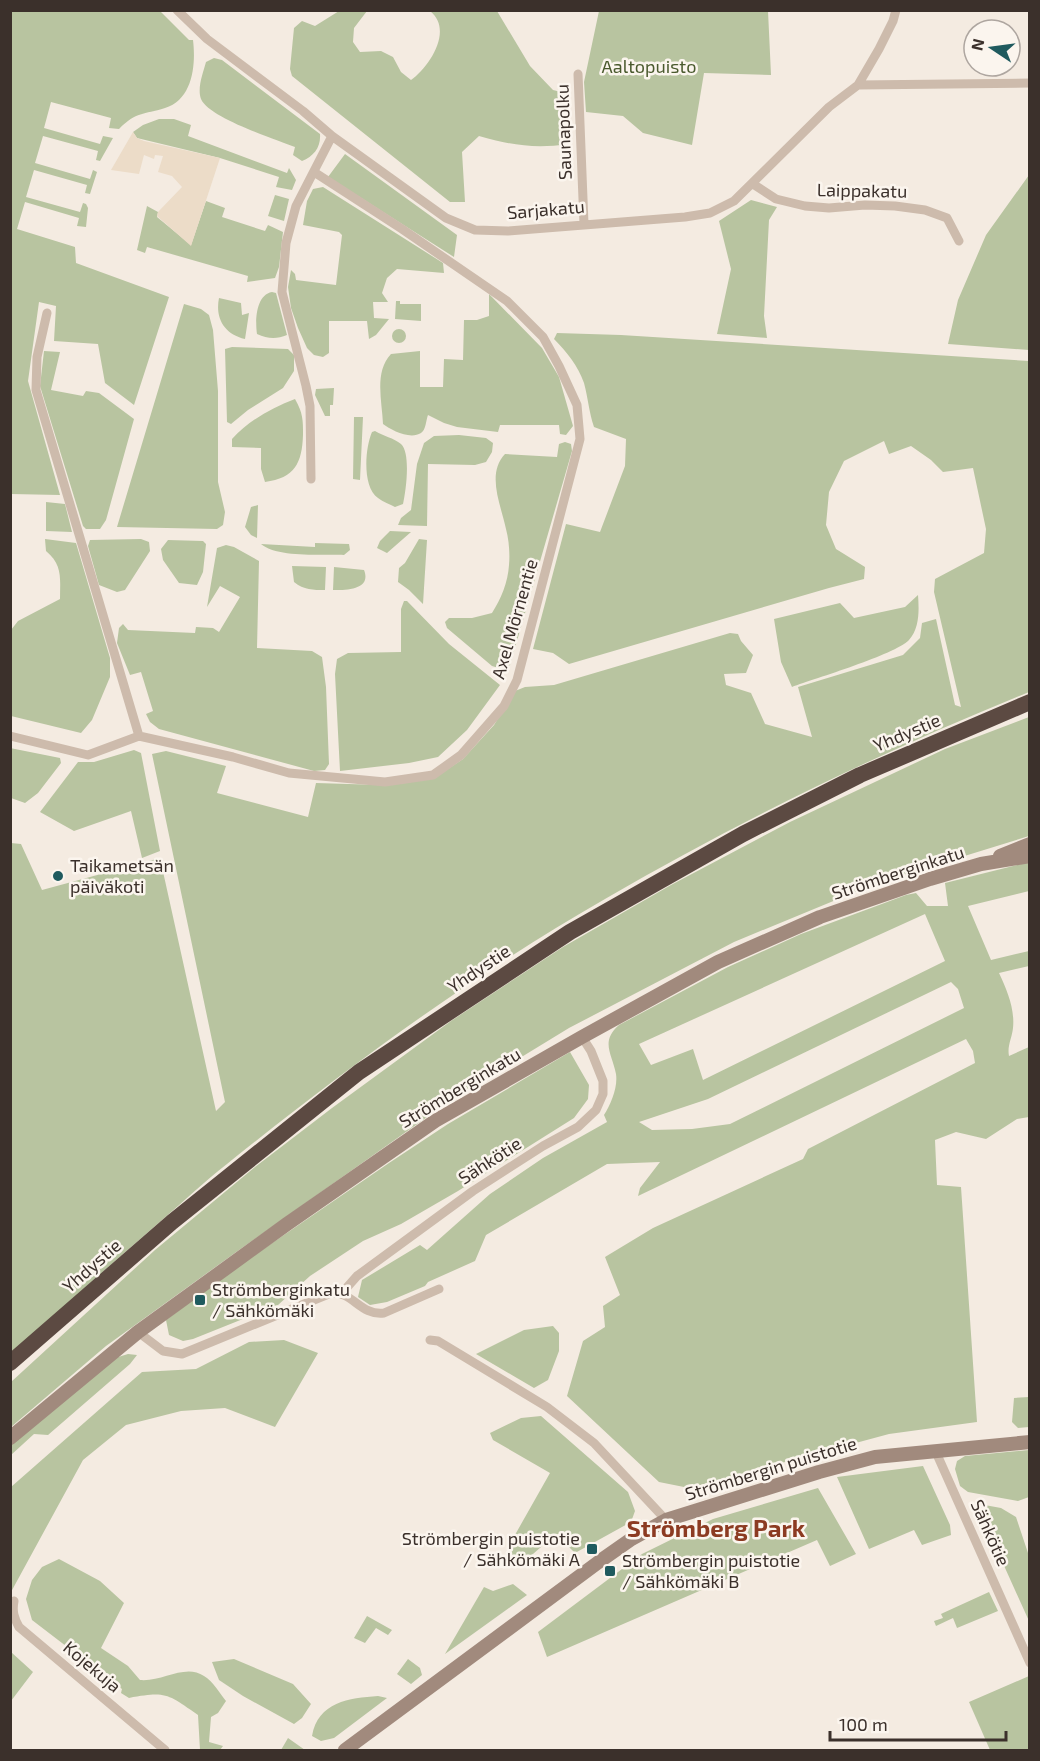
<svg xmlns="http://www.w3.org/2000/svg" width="1040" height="1761" viewBox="0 0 1040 1761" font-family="'Exo 2',sans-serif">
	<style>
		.green { fill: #b8c4a0; fill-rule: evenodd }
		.plaza { fill: #ecdcc8 }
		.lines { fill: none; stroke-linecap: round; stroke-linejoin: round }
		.street { stroke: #cdbbac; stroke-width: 9 }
		.secondary { stroke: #a18a7d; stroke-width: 14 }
		.highway { stroke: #5c4a42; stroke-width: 16 }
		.poi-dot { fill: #1f5a5e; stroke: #fbf5ee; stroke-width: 2 }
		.labels { text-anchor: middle; stroke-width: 5; stroke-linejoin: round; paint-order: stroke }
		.park-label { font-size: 18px; fill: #4a5a2e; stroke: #fbf5ee }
		.street-label { font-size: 18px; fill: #3b302b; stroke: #fbf5ee }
		.poi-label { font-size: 18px; fill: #3b302b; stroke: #fbf5ee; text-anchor: start }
		.district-label { font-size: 24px; font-weight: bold; fill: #8c3b22; stroke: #fbf5ee }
	</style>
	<rect width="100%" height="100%" fill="#f4ebe1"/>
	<path class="green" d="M11,10L160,11L189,40H193C196,64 193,100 165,108C143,115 137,111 119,129L109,128L111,118L51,102L44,128L100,144L103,136L113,138L100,161L96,160L98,151L43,136L35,163L90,179L93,170L97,172L90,194L85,193L87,185L34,170L26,197L80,212L83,203L86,204L88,208L86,227L77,226L79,218L25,202L17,229L75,247L76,263L169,297L134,405L105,383L98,344L54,341L56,306L39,302L28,381L60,495L11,494Z
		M339,11H367L354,28L353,42L360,52L381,51L393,57L401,72L411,80C429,67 454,30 430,11H497L530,66L553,90L565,93L572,129L568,144C535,149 510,145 479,136L462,152L465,202H450L292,76L290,69L294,28L302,21L315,26Z
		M599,11H768L771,75L704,73L692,145L643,133L623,116L586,112L584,82Z
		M214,58L222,60L320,134C321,147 314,156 302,161L293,155L295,147C275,139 209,118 201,99C197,88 203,73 206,62Z
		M159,119H174L191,125L188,136L287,173L289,168L296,180L292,190L276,187L279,177L220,158L137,138L133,132L143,125Z
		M345,154L457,235L454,257L328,177Z
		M1029,175V350L948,344L958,300L986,235Z
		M323,187L443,263L444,273L397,269L387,278L382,293L388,302H373L374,318L389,319L376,335L369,339L367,321H329V353L323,357L314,355L307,348L298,328L291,308L288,287L291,270L295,274L296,280L336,285L342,235L339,232L303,225L307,201L313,189Z
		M275,195L289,199L284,221L268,216Z
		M751,200L777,207L769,220L764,316L767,338L717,334L731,269L719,221Z
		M206,201L225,208L222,217L265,231L268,225L283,232L279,267L275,278L247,282L248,276L147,247L145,253L137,250L147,206L158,212L157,217L191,245Z
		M272,292L276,293L287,335C277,339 268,339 257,334C255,320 256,295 272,292Z
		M489,294L542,348L559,377L573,426L566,435L560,434L559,425H500L498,432L457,427L444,423L428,415C426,420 426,430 421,433C410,440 391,430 383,424C382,401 374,372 391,354L420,351V387H443L444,359L463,360L464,320H477L489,316Z
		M219,298L241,303L242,315L249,313L245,339C224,334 215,318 219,298Z
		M396,301H400V304H421V321L395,319Z
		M184,304L201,309L209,315L213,330L218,391V482L225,512L223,525L217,529L117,527Z
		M392 336a7 7 0 1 1 14 0a7 7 0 1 1-14 0Z
		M557,333L621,335L1029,361V692C883,751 741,820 605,899C474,974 345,1069 227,1164C205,1181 184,1201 162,1220C111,1264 61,1309 11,1354V843L21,844L42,890L160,858L216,1111L225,1102L152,754L166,751L226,766L217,793L308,817L316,783L381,785L436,777L463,759L494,725L515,691L525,687L554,685L730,633L738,634L741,641L753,655L746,673L724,674L726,685L751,693L765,724L812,737L798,687L903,655L920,638L922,623L936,619L955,705L961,707L934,592L935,579L984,553L986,529L973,468L943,472L931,460L911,446L889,454L884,441L844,461L829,492L826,525L836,549L865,567L864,579L829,588L569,664L553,653L533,649L566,524L600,532L625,466L626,439L594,427C589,412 588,398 584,383C578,366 567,352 554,339Z
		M232,347L288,349L294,355V371L283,388L248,410L231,424L227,422L225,349Z
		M44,351L60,352L51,390L83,396L86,391L99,393L134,419L106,520L100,529H86L83,526L40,386Z
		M334,388L333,405H330V416H325L315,395L316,389Z
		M295,399C303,413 303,420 303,435C302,463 295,478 265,482L261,469V448L232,447V439C249,420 272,408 295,399Z
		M354,417H363L360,480L353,479Z
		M375,431C383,436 394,438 401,444C411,453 406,491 403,504L395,507C390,504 383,502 378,498C362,487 365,448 372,432Z
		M459,435L486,438L493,443L492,452L486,462L475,465L428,464L427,526L398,525L401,518L411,510L417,464L424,443L434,436Z
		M565,442L571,444L572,451L510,665L502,669L492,666L447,628L445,622L449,618H472L492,613C501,599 508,582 509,565C510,554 509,540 506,529C501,505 486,474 505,454L557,457L559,444Z
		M46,502L65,504L72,532L46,531Z
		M258,505L257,538L251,535L245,527L251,507Z
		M390,531L411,532L387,553L377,548L380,541Z
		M45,539L76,543L110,658V677L92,720L81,733L11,716V630L18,621L60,599C60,579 63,565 46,551Z
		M141,539L149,542L150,551L125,590L117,592L99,585L88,546L90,540Z
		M419,539L427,540L423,604L409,590L398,582L399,568L405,563Z
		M168,540L203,541L206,544L203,572L197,585L179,583L163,560L161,549Z
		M315,543L349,544L350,550L344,555C322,554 277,558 261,544L315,547Z
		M226,545L234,547L259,561L257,648L312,651L322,657L326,687L329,764L325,770L314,771L159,729L150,722L146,714L153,711L141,672L130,675L117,643L119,628L123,624L128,630L195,633L196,627L213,628L219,632L240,597L220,586L207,607L217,548Z
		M292,566L326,567L325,590C313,590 304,590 294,582Z
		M334,567L364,570C372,590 345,590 333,590Z
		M918,595C919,609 920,628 909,640C894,655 816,678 792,687L781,662L774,619L840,603L854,618L905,607Z
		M404,601H407L449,644L500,685L467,730L438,757L409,763L340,771L335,674L337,659L348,653L401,652V609Z
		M1029,717V836L877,883L734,942L569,1028L454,1098L239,1250L106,1346L11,1427V1382L155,1250L255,1167L332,1108L451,1021L563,947L671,885L790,822L945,749Z
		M10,748L60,758L61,763L38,793L25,803L11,798Z
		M134,750L141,753L160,851L142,858L131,811L74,831L40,812L78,762H94Z
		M1029,862V891L968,906L991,960L1029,951V966L999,973C1007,990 1015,1009 1013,1028C1012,1038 1007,1046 1009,1056L1029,1047V1117L1017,1119L986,1139L956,1132L935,1140L937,1185L961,1187L977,1422L889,1434L689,1488L659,1482L567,1396L583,1341L605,1327L603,1306L620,1295L605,1257L653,1228L803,1159L808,1149L975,1063L973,1051L966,1039L638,1196L640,1188L660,1162L607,1164L486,1235L475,1261L428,1282L425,1286L387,1302L370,1305L358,1297L362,1280L420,1245L427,1250L490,1194L543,1158L607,1122L604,1115C611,1104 618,1087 616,1074C612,1053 600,1042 619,1025L728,967L801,934L906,895L916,893L927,906H948L945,883ZM925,914L945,961L703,1080L693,1049L651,1065L639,1044ZM951,982L958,989L964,1008L730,1124L692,1129L652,1130L639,1122L708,1099Z
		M570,1052L589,1085L588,1099L574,1118L458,1191L401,1224L363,1241L310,1276L278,1305L193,1339L183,1341L169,1335L166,1320L233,1270L389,1163L448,1124Z
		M553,1326L559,1333V1351L548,1380L534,1388L476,1354L524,1330Z
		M284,1340L318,1353L275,1427L225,1408L181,1411L126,1425L83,1460L11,1592V1487L142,1372L196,1369L249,1342Z
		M128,1354L137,1355L130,1364L48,1435L34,1434L11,1455V1445L115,1358Z
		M1029,1397V1427L1018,1428L1012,1422L1014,1398Z
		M541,1416L628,1492L635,1511L631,1522L575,1553L556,1534L518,1567L507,1549L550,1473L493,1440L490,1433L521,1418Z
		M1029,1450V1497L1018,1501L968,1492L960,1486L955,1469L957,1461L965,1456Z
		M923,1466L950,1525L951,1535L922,1545L914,1530L869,1549L837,1477Z
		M818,1488L856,1554L830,1566L817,1540L547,1657L538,1632L642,1554L713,1519Z
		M979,1504L1001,1508L1016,1517L1029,1556V1621L978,1508Z
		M59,1559L100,1581L124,1603L101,1648L128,1666L140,1680C163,1682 185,1663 204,1676C213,1681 220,1694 226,1701L218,1713L211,1717L209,1742L223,1746L220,1750H200L198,1715C167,1694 167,1691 129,1698L121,1693L122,1689L32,1620L26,1599L32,1580L42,1567Z
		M513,1584L527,1595L445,1654L484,1587L493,1591Z
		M989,1592L998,1611L957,1628L953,1618L936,1626L934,1621L943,1618L941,1614L943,1613Z
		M367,1616L392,1630L388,1635L376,1628L365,1643L354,1638Z
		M11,1652L33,1672L11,1701Z
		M234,1659L293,1684L311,1704L302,1718L294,1724L243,1696L219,1680L212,1662Z
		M408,1659L420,1668L422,1675L411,1684L397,1674Z
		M1029,1676V1750H990L969,1702Z
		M378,1696L387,1698L334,1738L321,1741L312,1736C318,1702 349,1698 378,1696Z
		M288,1738L305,1750H281Z"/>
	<path class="plaza" d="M133,132L137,138L144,141L220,158L191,246L157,216L158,212L182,187L172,176L158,172L163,156L155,155L154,159L144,155L139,174L111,170Z"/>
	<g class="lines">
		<path class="street" d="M177,10L207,39L303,111L332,136L446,218L475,230L508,231L685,217L710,213L734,201L829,107L858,85L879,49L893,21L896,10
			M578,74L584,224
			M858,85L1030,83
			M753,184L776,199L805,206L829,208L865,205L895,206L925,210L947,218L959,241
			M47,313L37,357L36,390L139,736
			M311,479L310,406L306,386L282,292L286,243L296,206L332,136
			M10,736L88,755L139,736L233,757L289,773L385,782L433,775L461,755L504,706L517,680L580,439L577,405L559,366L543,337L507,301L402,229L314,172
			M342,1293L357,1276L473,1191L543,1146L578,1127L596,1110L603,1094V1081L591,1051L582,1037
			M138,1332L163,1351L182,1354L331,1293C353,1291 360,1316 384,1313L439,1289
			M430,1340L438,1341L547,1407L594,1443L666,1520
			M935,1450L1030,1663
			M14,1601C12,1611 14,1618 19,1627L165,1750"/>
		<path class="secondary" d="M1000,856L1030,844
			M10,1438L138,1332L287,1224L435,1121L582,1037L718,962L820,917L930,879L981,864L1030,856
			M345,1750L600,1561L630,1540L666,1520L819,1472L875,1457L1030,1442"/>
		<path class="highway" d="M10,1363L172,1222L359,1072L570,932L743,834L860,775L1030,702"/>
	</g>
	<g class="poi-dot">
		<circle cx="58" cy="876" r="6"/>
		<rect x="194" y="1294" width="12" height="12" rx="3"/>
		<rect x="586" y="1543" width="12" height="12" rx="3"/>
		<rect x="604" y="1565" width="12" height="12" rx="3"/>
	</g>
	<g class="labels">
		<g class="park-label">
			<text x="649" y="73">Aaltopuisto</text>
		</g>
		<g class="street-label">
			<text transform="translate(564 132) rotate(-92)" y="6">Saunapolku</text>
			<text transform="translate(862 191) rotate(1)" y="6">Laippakatu</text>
			<text transform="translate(546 210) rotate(-5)" y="6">Sarjakatu</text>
			<text transform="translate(515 619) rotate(-74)" y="6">Axel Mörnentie</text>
			<text transform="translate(907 733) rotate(-23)" y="6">Yhdystie</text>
			<text transform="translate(898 873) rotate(-18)" y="6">Strömberginkatu</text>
			<text transform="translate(479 969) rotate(-34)" y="6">Yhdystie</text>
			<text transform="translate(460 1088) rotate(-31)" y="6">Strömberginkatu</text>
			<text transform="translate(490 1161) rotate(-33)" y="6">Sähkötie</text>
			<text transform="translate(92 1266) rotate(-41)" y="6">Yhdystie</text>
			<text transform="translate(771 1469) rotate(-17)" y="6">Strömbergin puistotie</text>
			<text transform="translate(990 1533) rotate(66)" y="6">Sähkötie</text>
			<text transform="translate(92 1667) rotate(40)" y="6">Kojekuja</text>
		</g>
		<g class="poi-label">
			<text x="70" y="872">Taikametsän<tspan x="70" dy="21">päiväkoti</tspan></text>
			<text x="212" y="1296">Strömberginkatu<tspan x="212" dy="21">/ Sähkömäki</tspan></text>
			<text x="580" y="1545" text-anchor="end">Strömbergin puistotie<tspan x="580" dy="21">/ Sähkömäki A</tspan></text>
			<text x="622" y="1567">Strömbergin puistotie<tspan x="622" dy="21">/ Sähkömäki B</tspan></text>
		</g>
		<g class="district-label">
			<text x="716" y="1537">Strömberg Park</text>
		</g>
	</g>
	<rect width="1040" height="1761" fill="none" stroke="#3b302b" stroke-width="24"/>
	<g transform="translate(992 48) rotate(283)"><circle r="28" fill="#fbf5ee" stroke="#aea6a0" stroke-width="1.5"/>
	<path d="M0-4.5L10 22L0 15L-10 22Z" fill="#1f5a5e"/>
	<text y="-9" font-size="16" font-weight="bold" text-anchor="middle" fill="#3b302b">N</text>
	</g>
	<path d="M830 1731v9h176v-9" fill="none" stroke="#3b302b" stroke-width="3"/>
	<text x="839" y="1731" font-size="18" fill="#3b302b" stroke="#fbf5ee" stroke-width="4.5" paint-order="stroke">100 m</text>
</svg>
